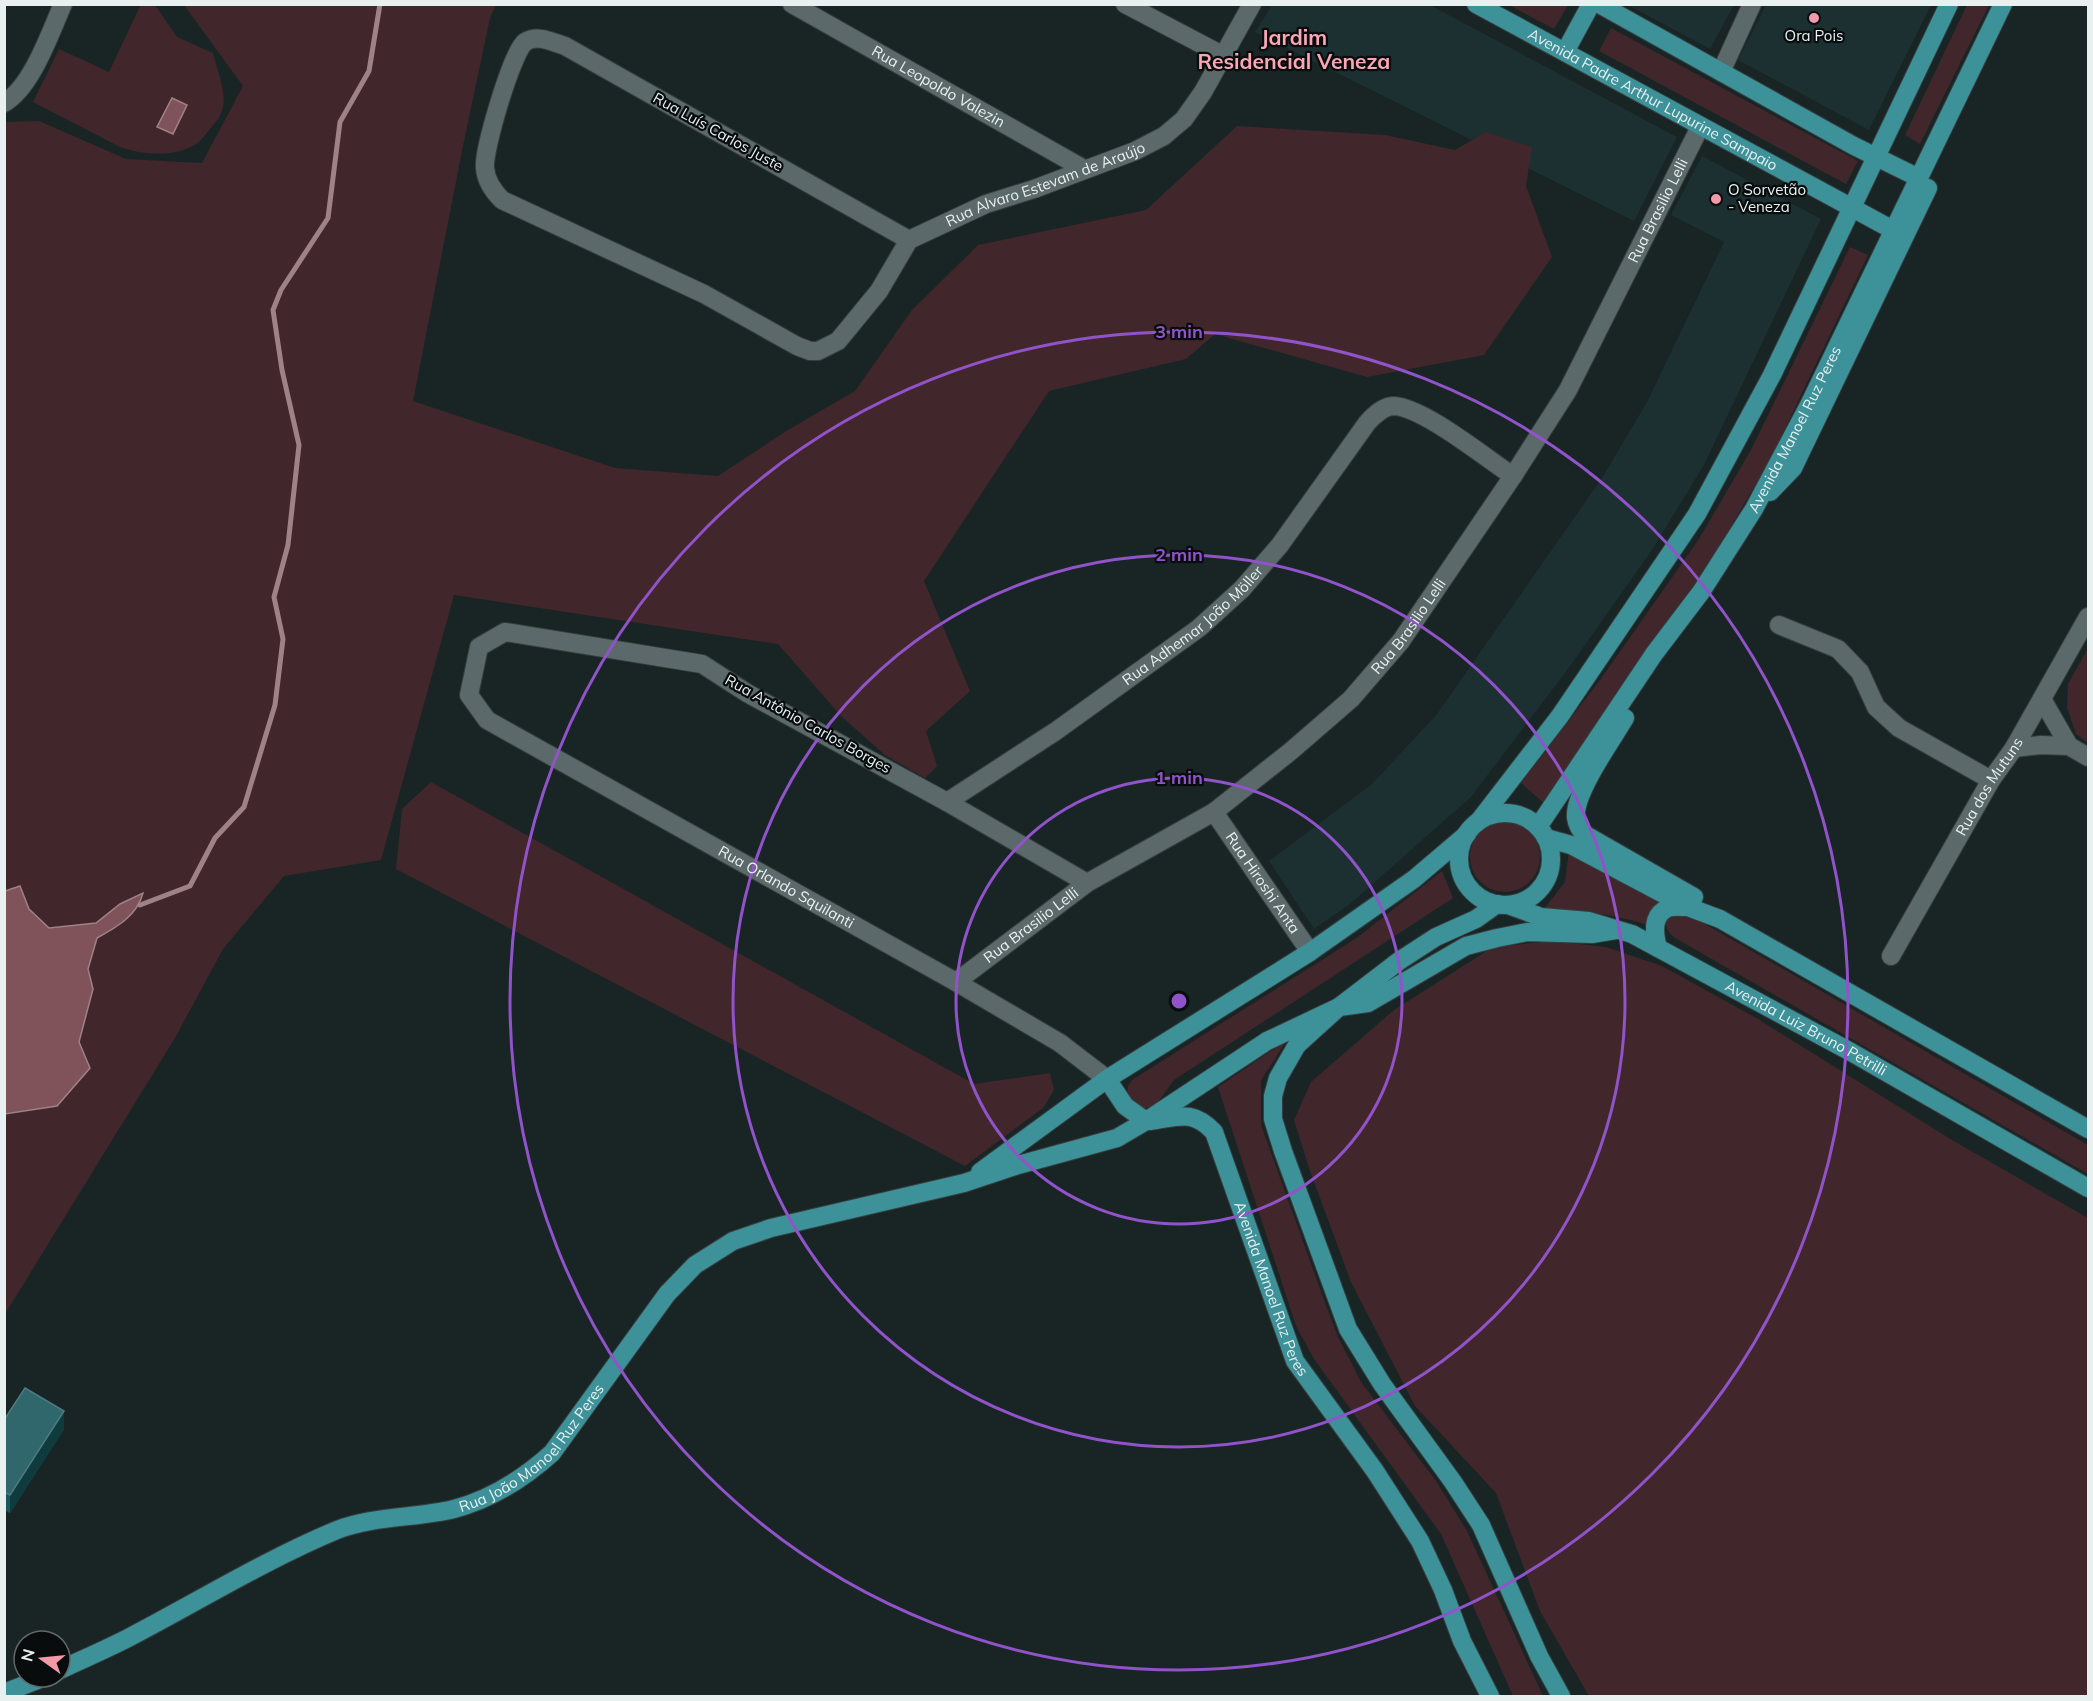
<svg xmlns="http://www.w3.org/2000/svg" width="2093" height="1701" viewBox="0 0 2093 1701" font-family="Mulish,sans-serif">
	<style>
		.built { fill: #1c2f31 }
		.green { fill: #41272b }
		.water { fill: #80535a; stroke: #9f8287; stroke-width: 1.5 }
		.lines { fill: none; stroke-linecap: round; stroke-linejoin: round }
		.stream { stroke: #9f8287; stroke-width: 5 }
		.minor-casing { stroke: #363f40; stroke-width: 20 }
		.major-casing { stroke: #363f40; stroke-width: 20 }
		.minor { stroke: #5c696a; stroke-width: 18 }
		.major { stroke: #3d9198; stroke-width: 18 }
		.wall { fill: #19575c }
		.shaded-wall { fill: #0f3b3f }
		.building { fill: #2f676c; stroke: #4c7c81; stroke-width: 1.5 }
		.ring { fill: none; stroke: #9153c9; stroke-width: 3 }
		.poi-dot { fill: #f39aaa; stroke: #080c0d; stroke-width: 2 }
		.labels { text-anchor: middle; stroke-width: 4.5; stroke-linejoin: round; paint-order: stroke }
		.poi-label { font-size: 15px; fill: #e8f0f0; stroke: #080c0d }
		.street-label { font-size: 15px; fill: #e8f0f0; stroke: #080c0d }
		.district-label { font-size: 21px; font-weight: bold; fill: #faa6b5; stroke: #080c0d }
		.centre { fill: #9153c9; stroke: #080c0d; stroke-width: 3 }
		.ring-label { font-size: 18px; text-anchor: middle; font-weight: bold; fill: #9153c9; stroke: #080c0d; stroke-width: 4.5; stroke-linejoin: round; paint-order: stroke }
	</style>
	<rect width="100%" height="100%" fill="#192425"/>
	<path class="built" d="M1272,5H1430L1677,137L1634,221L1255,32Z
		M1628,5H1734L1710,49Z
		M1766,5V4L1931,5L1869,130L1738,60Z
		M1702,156L1821,219L1704,465L1652,550L1568,669L1471,797L1350,904L1314,929L1269,861L1372,784L1437,714L1602,478L1647,402L1724,242L1671,215Z"/>
	<path class="green" d="M141,4L155,5L177,37L213,53C217,70 226,90 223,107C221,117 215,123 209,130C205,135 201,141 196,144C173,158 144,155 120,147L33,102L59,49L109,72Z
		M184,5H496L490,18L463,146L413,401L615,468L718,476L788,430L855,391L912,310L978,245L1146,210L1237,126L1385,135L1455,150L1486,132L1532,147L1526,186L1552,257L1484,355L1367,377L1215,334L1186,359L1049,391L924,581L970,691L926,731L937,766L925,778L885,755L842,717L778,644L454,595L381,860L284,876L223,949L175,1038L5,1314V1114L57,1106L89,1007L93,989L88,969L97,938L122,924L140,905L120,904L96,923L49,928L29,909L20,886L5,891V122L39,121L126,159L202,163L243,86Z
		M1509,5H1568L1554,29Z
		M1967,5H1989L1920,144L1905,135Z
		M1611,28L1858,161L1846,184L1599,51Z
		M1850,247L1868,255L1770,460L1717,550L1545,804L1521,783L1600,680L1699,539L1752,448Z
		M2088,648V743L2076,734L2067,708L2068,684Z
		M431,782L974,1084L1050,1073L1054,1090L1043,1108L965,1166L396,869L402,809Z
		M1470 857a35 35 0 1 1 70 0a35 35 0 1 1-70 0Z
		M1569,850L1667,901L1651,926C1613,914 1584,910 1544,909L1565,882Z
		M1442,871L1453,898L1174,1080L1155,1106L1144,1108L1127,1099L1128,1086L1132,1080L1358,937Z
		M1686,913L2088,1145V1174L1675,938C1666,931 1665,926 1667,915Z
		M1552,941L1606,947L1662,966L1758,1019L1952,1140L2088,1218V1696H1589L1540,1611L1496,1493L1415,1406L1351,1282L1310,1171L1294,1120L1311,1082L1394,1010L1493,947Z
		M1287,1040L1261,1080V1125L1327,1308L1338,1337L1361,1382L1436,1481L1467,1531L1543,1696H1513L1441,1534L1314,1359L1296,1326L1218,1087Z"/>
	<path class="water" d="M172,98L187,105L173,134L157,127Z
		M20,886L29,909L49,928L96,923L120,904L143,893C137,916 117,927 97,938L88,969L93,989L79,1042L90,1068L57,1106L5,1114V891Z"/>
	<g class="lines">
		<path class="stream" d="M140,905L190,886L215,838L244,807L275,705L283,639L274,597L288,545L299,445L282,370L273,310L281,290L328,218L340,122L369,71L380,4"/>
		<g class="minor-casing">
			<g id="minor">
				<path id="s1" d="M792,4L1084,169"/>
				<path d="M1125,4L1224,56"/>
				<path d="M1721,72L1752,4"/>
				<path d="M4,103C32,87 50,33 63,4"/>
				<path id="s2" d="M909,240L565,46C552,42 538,34 525,42C512,52 483,151 485,168C486,181 493,191 502,200L704,294L797,346L810,351H818L838,341L879,291L909,240L986,204L1034,189L1135,151L1164,136L1184,119L1203,92L1252,4"/>
				<path d="M1779,625L1838,649L1860,672L1876,707L1899,728L1991,780"/>
				<path d="M2042,699L2069,746"/>
				<path d="M2014,748L2041,745L2069,746L2088,757"/>
				<path id="s3" d="M947,802L1056,731L1199,628L1242,589L1280,545L1367,423C1373,416 1384,406 1394,406C1423,407 1487,459 1513,476"/>
				<path id="s4" d="M1214,812L1310,952"/>
				<path id="s5" d="M1087,883L947,802L747,693L702,664L505,632L479,647L469,695L487,720L956,982L1060,1043L1107,1079"/>
				<path id="s6" d="M1891,956L1991,780L2014,748L2088,617"/>
				<path id="s7" d="M956,982L1087,883L1214,812L1291,751L1351,699L1401,641L1513,476L1568,390L1700,127"/>
			</g>
		</g>
		<g class="major-casing">
			<g id="major">
				<path id="s8" d="M1476,4L1893,230"/>
				<path d="M1599,4L1854,146L1919,178"/>
				<path d="M1565,52L1591,4"/>
				<path d="M1770,492L1793,468L1928,188"/>
				<path d="M1625,718C1612,740 1573,794 1576,818C1577,825 1579,829 1584,834L1694,897"/>
				<circle cx="1505" cy="859" r="46"/>
				<path d="M1479,821L1560,716L1697,514L1772,375L1949,4"/>
				<path id="s9" d="M1538,827L1654,654L1701,592L1754,509L1809,405L2003,4"/>
				<path d="M1546,838L1571,845L1688,907L1720,919L2088,1129"/>
				<path id="s10" d="M1508,905L1541,917L1589,921L1632,934L1851,1052L2088,1188"/>
				<path d="M1658,948C1654,934 1651,915 1668,908C1673,906 1682,907 1688,907"/>
				<path d="M1107,1079L1125,1106L1146,1121"/>
				<path id="s11" d="M1150,1121C1179,1117 1192,1109 1214,1132L1295,1361L1375,1471L1420,1541L1443,1590L1462,1641L1490,1696"/>
				<path d="M980,1172L1107,1079L1310,952L1414,879L1467,834"/>
				<path id="s12" d="M60,1670C83,1659 107,1649 130,1637C199,1601 265,1560 337,1530C372,1516 418,1518 454,1509C492,1499 523,1479 552,1453L667,1294L695,1265L733,1241L771,1228L964,1183L1018,1165L1117,1138L1146,1121L1267,1041L1339,1007L1399,961L1436,937L1476,919L1497,904"/>
				<path d="M4,1693L45,1677"/>
				<path d="M1561,1696L1539,1656L1481,1525L1453,1482L1382,1384L1348,1329L1283,1151L1273,1119V1096L1278,1078L1297,1045L1339,1007L1368,1003L1466,946L1497,938L1527,932L1592,934L1616,930"/>
			</g>
		</g>
		<use href="#minor" class="minor"/>
		<use href="#major" class="major"/>
	</g>
	<path class="wall" d="M4,1420L64,1429L10,1513L4,1510Z"/>
	<path class="shaded-wall" d="M64,1411V1429L10,1513V1495Z"/>
	<path class="building" d="M25,1388L64,1411L10,1495L4,1492V1420Z"/>
	<g class="ring">
		<circle cx="1179" cy="1001" r="223"/>
		<circle cx="1179" cy="1001" r="446"/>
		<circle cx="1179" cy="1001" r="669"/>
	</g>
	<g class="poi-dot">
		<circle cx="1814" cy="18" r="6"/>
		<circle cx="1716" cy="199" r="6"/>
	</g>
	<g class="labels">
		<g class="poi-label">
			<text x="1814" y="41">Ora Pois</text>
			<text x="1728" y="195" text-anchor="start">O Sorvetão<tspan x="1728" dy="17">- Veneza</tspan></text>
		</g>
		<g class="street-label">
			<text dy="5" stroke="none"><textPath href="#s1" startOffset="168">Rua Leopoldo Valezin</textPath></text>
			<text dy="5" stroke="none"><textPath href="#s8" startOffset="201">Avenida Padre Arthur Lupurine Sampaio</textPath></text>
			<text transform="translate(718 132) rotate(29)" y="5">Rua Luís Carlos Juste</text>
			<text dy="5" stroke="none"><textPath href="#s2" startOffset="1252">Rua Alvaro Estevam de Araújo</textPath></text>
			<text dy="5" stroke="none"><textPath href="#s7" startOffset="1066">Rua Brasilio Lelli</textPath></text>
			<text dy="5" stroke="none"><textPath href="#s9" startOffset="474">Avenida Manoel Ruz Peres</textPath></text>
			<text dy="5" stroke="none"><textPath href="#s3" startOffset="303">Rua Adhemar João Möller</textPath></text>
			<text dy="5" stroke="none"><textPath href="#s7" startOffset="580">Rua Brasilio Lelli</textPath></text>
			<text transform="translate(808 724) rotate(29)" y="5">Rua Antônio Carlos Borges</text>
			<text dy="5" stroke="none"><textPath href="#s6" startOffset="196">Rua dos Mutuns</textPath></text>
			<text dy="5" stroke="none"><textPath href="#s4" startOffset="86">Rua Hiroshi Anta</textPath></text>
			<text dy="5" stroke="none"><textPath href="#s5" startOffset="1095">Rua Orlando Squilanti</textPath></text>
			<text dy="5" stroke="none"><textPath href="#s7" startOffset="94">Rua Brasilio Lelli</textPath></text>
			<text dy="5" stroke="none"><textPath href="#s10" startOffset="326">Avenida Luiz Bruno Petrilli</textPath></text>
			<text dy="5" stroke="none"><textPath href="#s11" startOffset="236">Avenida Manoel Ruz Peres</textPath></text>
			<text dy="5" stroke="none"><textPath href="#s12" startOffset="531">Rua João Manoel Ruz Peres</textPath></text>
		</g>
		<g class="district-label">
			<text x="1294" y="45">Jardim<tspan x="1294" dy="24">Residencial Veneza</tspan></text>
		</g>
	</g>
	<circle cx="1179" cy="1001" r="9" class="centre"/>
	<g class="ring-label">
		<text x="1179" y="338">3 min</text>
		<text x="1179" y="561">2 min</text>
		<text x="1179" y="784">1 min</text>
	</g>
	<rect width="2093" height="1701" fill="none" stroke="#e8f0f0" stroke-width="12"/>
	<g transform="translate(42 1659) rotate(285)"><circle r="28" fill="#080c0d" stroke="#626768" stroke-width="1.5"/>
	<path d="M0-4.5L10 22L0 15L-10 22Z" fill="#f39aaa"/>
	<text y="-9" font-size="16" font-weight="bold" text-anchor="middle" fill="#e8f0f0">N</text>
	</g>
</svg>
